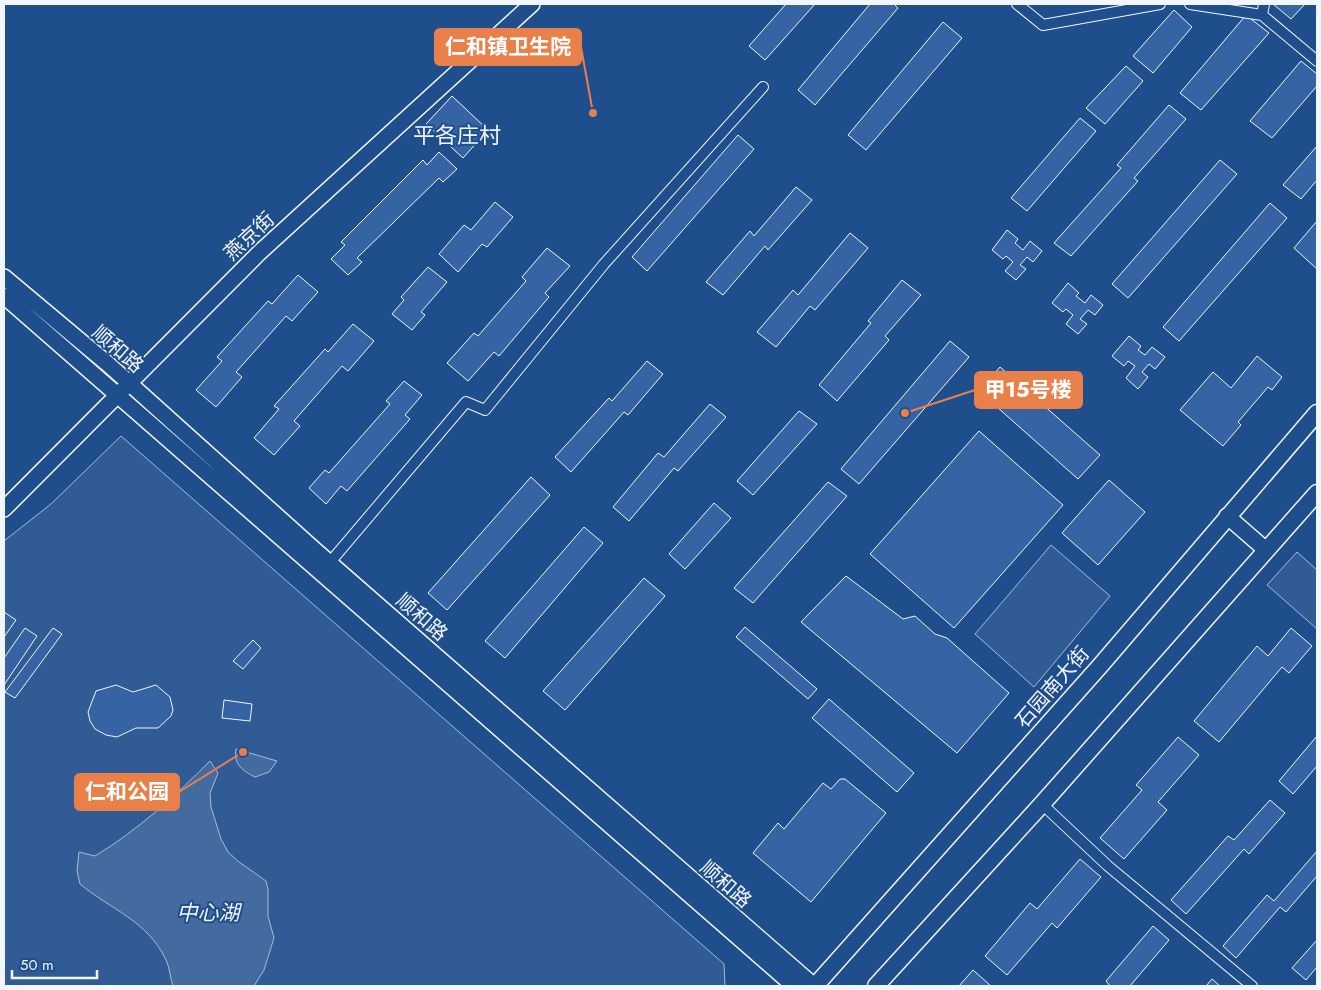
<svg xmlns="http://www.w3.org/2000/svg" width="1321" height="990" viewBox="0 0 1321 990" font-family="Jost,'Noto Sans SC',sans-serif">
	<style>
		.built { fill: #305b95; stroke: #a8bbd7 }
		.water { fill: #446ba0; stroke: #a8bbd7 }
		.building { fill: #3563a3; stroke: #f2f6ff }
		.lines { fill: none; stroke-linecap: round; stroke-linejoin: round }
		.street-casing { stroke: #f2f6ff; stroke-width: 12 }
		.secondary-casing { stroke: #f2f6ff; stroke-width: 18 }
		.primary-casing { stroke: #f2f6ff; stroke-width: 19 }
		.street { stroke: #1f4e8c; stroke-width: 10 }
		.secondary { stroke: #1f4e8c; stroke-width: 15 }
		.primary { stroke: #1f4e8c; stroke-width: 16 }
		.labels { text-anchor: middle; stroke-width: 4; stroke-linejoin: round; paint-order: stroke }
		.street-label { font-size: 20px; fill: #f2f6ff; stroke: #1f4e8c }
		.water-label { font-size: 21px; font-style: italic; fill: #f2f6ff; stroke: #1f4e8c }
		.quarter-label { font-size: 22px; fill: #f2f6ff; stroke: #1f4e8c }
		.leader { fill: none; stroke: #ea8049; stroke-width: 2 }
		.callout-dot { fill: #ea8049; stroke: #1f4e8c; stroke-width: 2 }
		.callout { fill: #ea8049; stroke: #ea8049; stroke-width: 2 }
		.callout-label { font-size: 21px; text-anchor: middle; font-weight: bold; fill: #fff }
	</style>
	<rect width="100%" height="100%" fill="#1f4e8c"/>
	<path class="built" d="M121,436L724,964L725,986H4V541L51,504Z
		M1051,545L1110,596L1034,687L975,634Z
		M1297,552L1317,570V629L1267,585Z"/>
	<path class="water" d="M236,749L277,761L269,772L255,777C243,771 233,764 236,749Z
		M210,761L218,773L210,793L211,807L221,839L228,852L239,862L266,881L268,889V916L274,938L264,970L254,986H173C170,978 170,968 166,960C148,921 110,909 80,884L77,871L79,852L95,856C138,830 174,797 210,761Z"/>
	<path class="building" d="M786,4H815L765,60L749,46Z
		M870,4H894L898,8L815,105L798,90Z
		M1273,4H1305L1291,19Z
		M1174,10L1192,27L1153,73L1133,56Z
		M1246,15L1269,33L1201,110L1180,93Z
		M943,22L962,38L866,150L848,135Z
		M1301,61L1317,74V86L1272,138L1250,121Z
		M1126,66L1143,81L1105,124L1086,108Z
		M452,96L488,130L463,158L426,124Z
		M1169,105L1186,119L1134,178L1138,181L1071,256L1054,243L1121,168L1117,165Z
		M1080,118L1096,131L1027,211L1011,198Z
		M738,135L754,149L647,271L632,257Z
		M1317,146V180L1301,199L1283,185Z
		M439,152L457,169L443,182L439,178L357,258L362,262L348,275L331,259L345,245L341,242L423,160L427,165Z
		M1220,160L1237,174L1128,298L1112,284Z
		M796,187L812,200L768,250L765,246L723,295L706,282L750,231L754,236Z
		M495,202L513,217L487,247L482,244L458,272L439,254L464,225L471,230Z
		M1270,203L1287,218L1179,341L1163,327Z
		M1317,221V269L1294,248Z
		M1007,230L1018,239L1015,243L1023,250L1030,241L1042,251L1033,262L1027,257L1020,265L1026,269L1016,280L1005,271L1013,262L1006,256L1003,259L992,250Z
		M850,233L868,248L815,310L810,306L776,347L757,332L793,290L798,295Z
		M547,248L570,266L545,293L549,297L499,356L494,352L468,381L447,363L474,333L478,336L526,281L522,277Z
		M428,267L447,282L421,312L425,315L412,330L392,314L404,300L401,297Z
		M298,275L318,292L292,321L286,316L236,372L242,377L216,407L196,390L222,361L217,357L268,301L272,304Z
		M902,280L921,295L885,336L889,340L837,401L819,385L871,323L868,321Z
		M1068,283L1079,293L1076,296L1085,303L1091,295L1103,305L1095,315L1088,310L1080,319L1087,324L1078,334L1066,324L1073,315L1066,309L1063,312L1052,303Z
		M353,324L374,341L348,371L342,366L294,421L300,426L274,455L254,438L279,409L274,406L325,349L328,352Z
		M1129,336L1141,346L1138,350L1145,355L1152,347L1165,357L1155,369L1149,364L1142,372L1148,377L1138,389L1126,378L1135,366L1128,361L1124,366L1112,356Z
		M950,341L969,357L859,484L841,469Z
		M1257,356L1282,377L1272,390L1268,387L1238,422L1241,425L1223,446L1180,410L1213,372L1231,388Z
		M647,361L663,374L628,415L624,412L571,472L555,457L609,398L612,401Z
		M1000,367L1100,455L1078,479L979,391Z
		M404,381L422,395L405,415L410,419L347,491L341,486L326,504L309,488L325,470L329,473L390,404L386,401Z
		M710,404L726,417L678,471L674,468L629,521L613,507L658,453L664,457Z
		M799,411L817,424L753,495L737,481Z
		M979,431L1063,505L954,628L870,554Z
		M531,477L550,495L447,610L428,593Z
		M1109,480L1145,512L1098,565L1062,533Z
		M828,482L847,496L753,603L734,588Z
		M714,503L731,518L685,569L669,554Z
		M584,527L603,543L505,658L485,641Z
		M846,576L903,619L915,616L935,634L947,638L1009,693L957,753L801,622Z
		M644,578L665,596L565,710L543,691Z
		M4,612L16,620L4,637Z
		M745,627L817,689L808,699L736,637Z
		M25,628L37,636L4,685V658Z
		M53,628L62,634L15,698L5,692Z
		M1291,628L1312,646L1289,673L1282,667L1219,742L1194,721L1257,646L1268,656Z
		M253,640L261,648L243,669L233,661Z
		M116,685L133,692L156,685L170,697L173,710L171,716L158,728H136L117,737L106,735L95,729L90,721L88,712L96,691Z
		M829,699L914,773L897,792L812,718Z
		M224,700L252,704L250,721L222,718Z
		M1317,736V766L1293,794L1279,781Z
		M1178,737L1199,755L1158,802L1167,810L1124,859L1100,838L1142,790L1136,785Z
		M840,779H845L886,813L811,902L753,853L778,823L784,829L823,783L831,789Z
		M1270,800L1285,813L1249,854L1244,849L1186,914L1171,900L1228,836L1234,840Z
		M1317,851V876L1286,912L1280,907L1236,958L1223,946L1267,895L1274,901Z
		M1080,859L1101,877L1057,928L1052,923L1007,975L985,956L1030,903L1037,909Z
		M1153,926L1169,940L1130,986H1110L1106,981Z
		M1317,940V967L1306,980L1292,968Z
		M973,970L991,986H959Z
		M1212,979L1220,986H1206Z"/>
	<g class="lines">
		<g class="street-casing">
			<path id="street" d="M1017,4L1043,25L1160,4
				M1190,4L1262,15L1317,61
				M1262,15L1264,4
				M326,567L466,402L485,410L604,264L763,87
				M1042,804L1108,866L1252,986"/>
		</g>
		<g class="secondary-casing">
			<path id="secondary" d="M4,277L109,365L316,551L814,986
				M4,296L794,986
				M4,509L260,252L532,4
				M1227,516L1266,550"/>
		</g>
		<g class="primary-casing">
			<path id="primary" d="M815,986L1100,666L1317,413
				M876,986L1042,804L1317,493"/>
		</g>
		<use href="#street" class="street"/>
		<use href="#secondary" class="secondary"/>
		<use href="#primary" class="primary"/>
	</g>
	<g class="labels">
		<g class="street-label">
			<text transform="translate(249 236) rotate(-43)" y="7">燕京街</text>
			<text transform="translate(118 349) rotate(41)" y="7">顺和路</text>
			<text transform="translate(422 617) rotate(41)" y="7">顺和路</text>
			<text transform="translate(1052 687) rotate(-49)" y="7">石园南大街</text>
			<text transform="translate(726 884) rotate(41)" y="7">顺和路</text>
		</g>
		<g class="water-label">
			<text x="208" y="920">中心湖</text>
		</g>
		<g class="quarter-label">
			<text x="457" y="143">平各庄村</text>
		</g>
	</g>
	<path class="leader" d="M593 113L581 47M905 413L975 390M243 752L179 792"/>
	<g class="callout-dot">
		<circle cx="593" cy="113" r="5"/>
		<circle cx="905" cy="413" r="5"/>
		<circle cx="243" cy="752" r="5"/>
	</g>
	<g class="callout">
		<rect x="435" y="29" width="146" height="36" rx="5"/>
		<rect x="975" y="372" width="107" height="36" rx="5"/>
		<rect x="75" y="774" width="104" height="36" rx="5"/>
	</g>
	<g class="callout-label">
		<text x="508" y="54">仁和镇卫生院</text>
		<text x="1028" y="397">甲15号楼</text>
		<text x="127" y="799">仁和公园</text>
	</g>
	<rect width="1321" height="990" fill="none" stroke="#f2f6ff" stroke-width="10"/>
	<path d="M12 970v8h85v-8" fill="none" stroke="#f2f6ff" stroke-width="2.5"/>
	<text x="20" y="970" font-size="15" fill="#f2f6ff" stroke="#1f4e8c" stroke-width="4" paint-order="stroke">50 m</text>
</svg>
